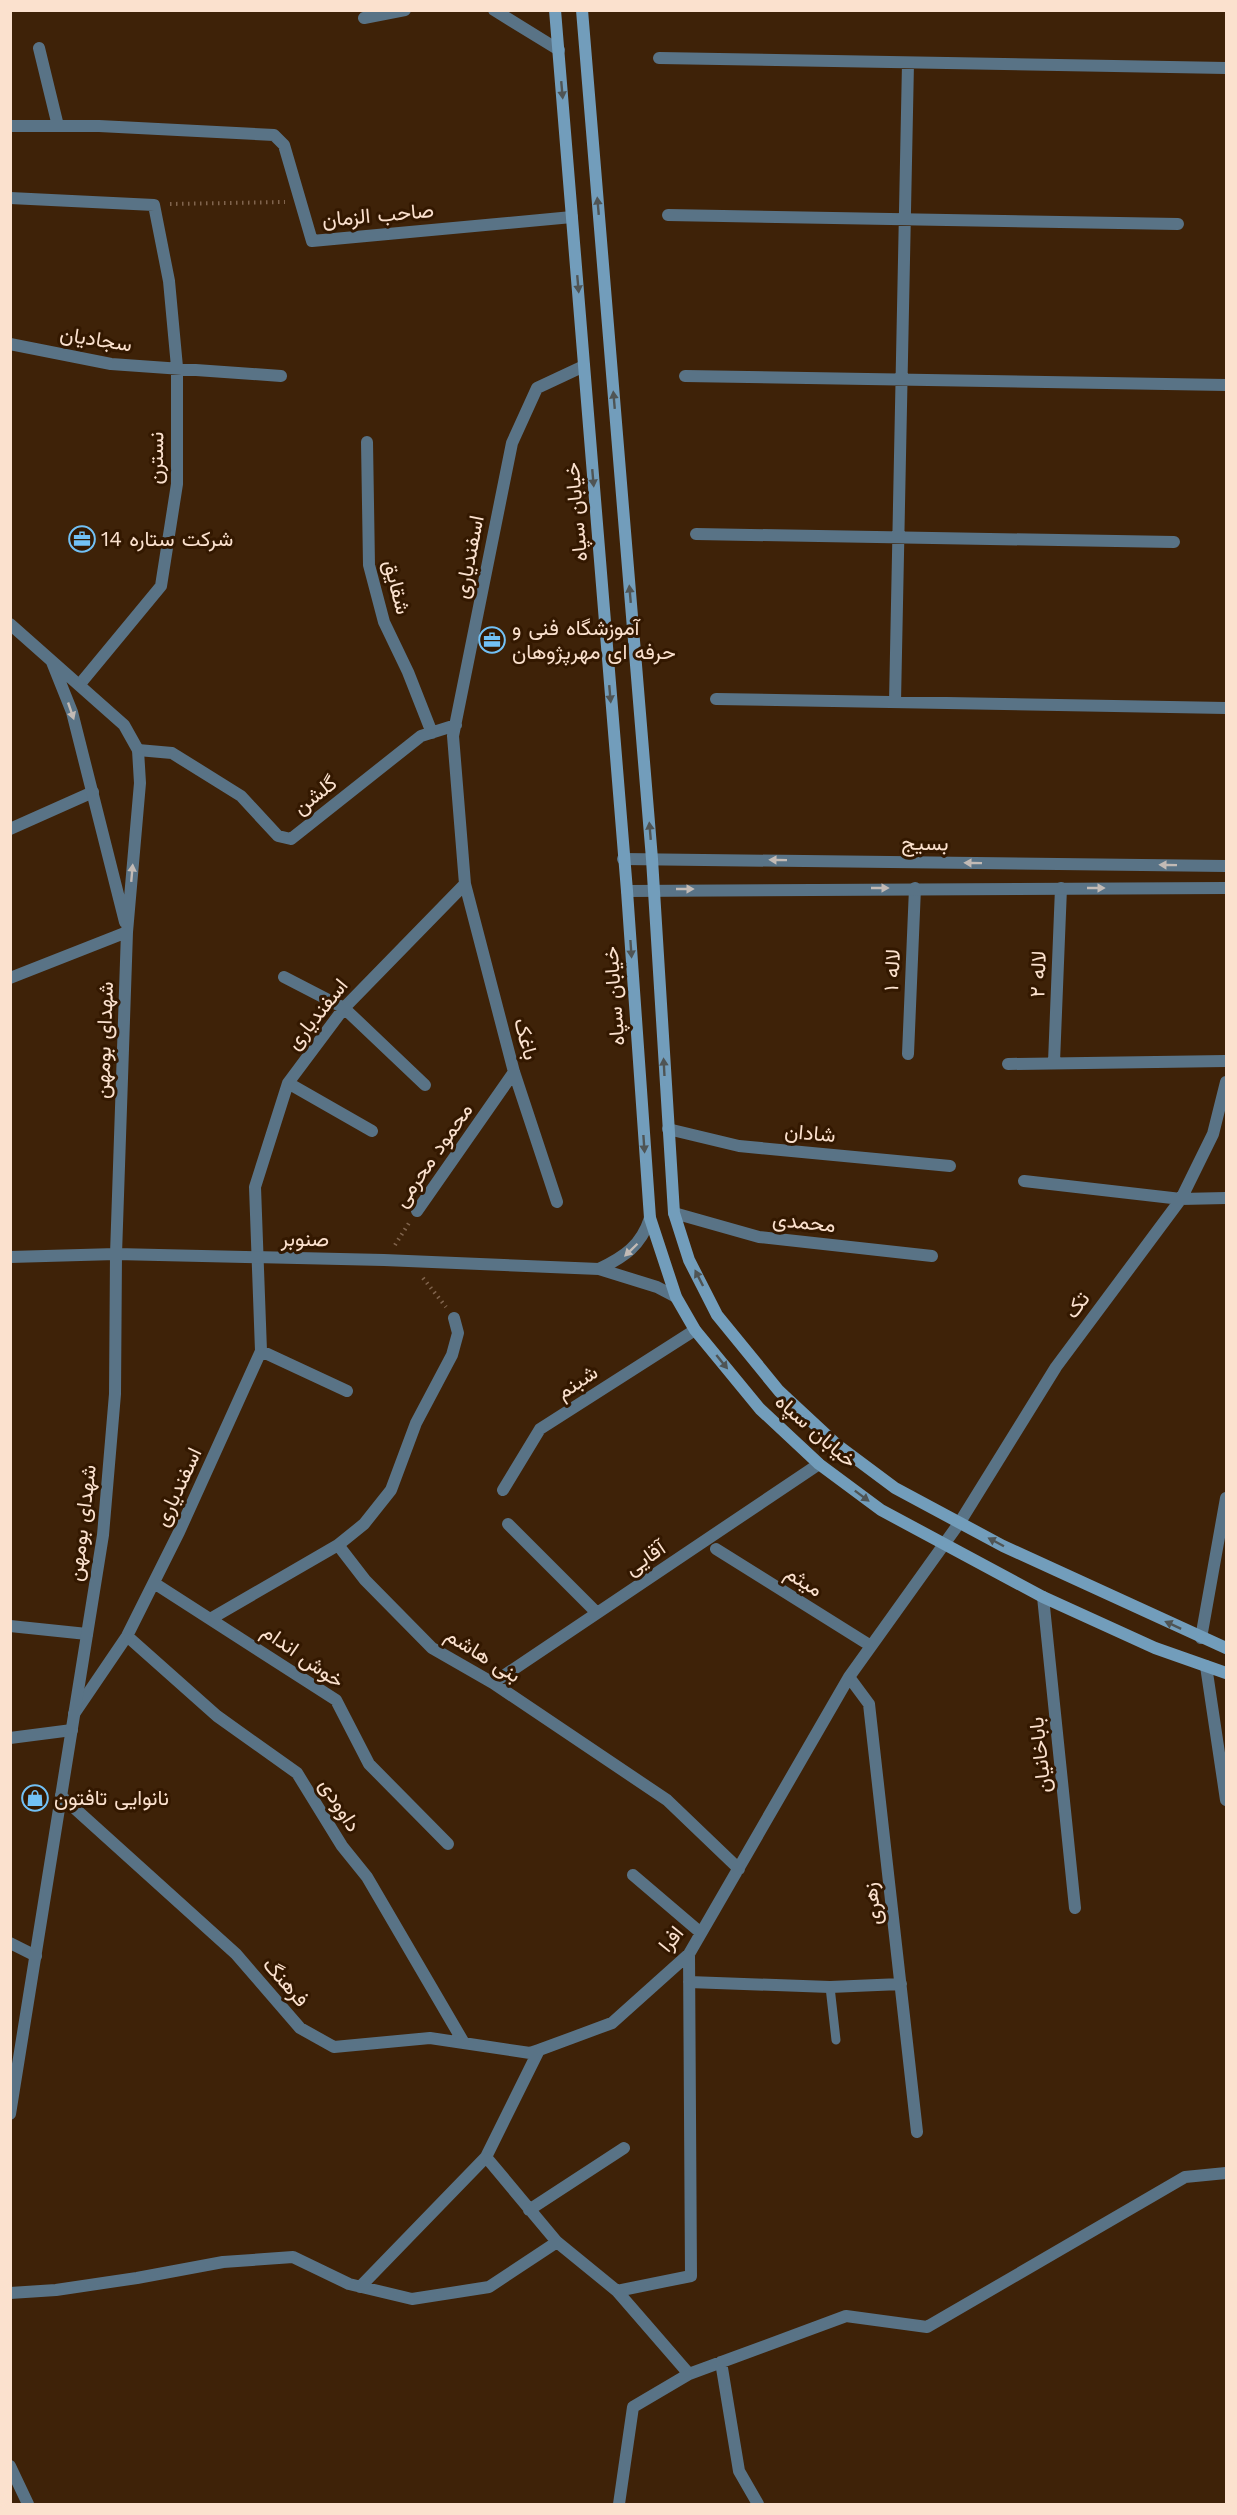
<svg xmlns="http://www.w3.org/2000/svg" width="1237" height="2515" viewBox="0 0 1237 2515" font-family="'Work Sans',Vazirmatn,sans-serif">
	<style>
		.lines { fill: none; stroke-linecap: round; stroke-linejoin: round }
		.path { stroke: #80644d; stroke-width: 4; stroke-dasharray: 1.5 4.5; stroke-linecap: butt }
		.service { stroke: #597386; stroke-width: 9 }
		.minor { stroke: #597386; stroke-width: 12 }
		.tertiary { stroke: #597386; stroke-width: 12 }
		.secondary { stroke: #729dbb; stroke-width: 12 }
		.oneway { fill: #4f5454 }
		.oneway2 { fill: #c2bab5 }
		.labels { text-anchor: middle; stroke-width: 6; stroke-linejoin: round; paint-order: stroke }
		.street-label { font-size: 21px; fill: #fbe1ce; stroke: #331800 }
		.poi-label { font-size: 21px; fill: #fbe1ce; stroke: #331800; text-anchor: start }
	</style>
	<rect width="100%" height="100%" fill="#3e2208"/>
	<g class="lines">
		<path class="path" d="M170,204L285,202
			M395,1245L409,1223
			M423,1278L446,1307"/>
		<path class="service" d="M830,1987L836,2040"/>
		<path class="minor" d="M494,10L559,50
			M364,18L405,10
			M39,48L58,126
			M659,58L1226,68
			M10,126H99L274,135L284,145L312,241L572,217
			M10,198L154,205L169,281L177,367V484L161,586L80,684
			M668,215L1178,224
			M10,344L111,364L281,376
			M685,376L1226,385
			M367,442L369,565L384,622L408,672L432,733
			M696,534L1174,542
			M716,699L1226,708
			M895,702L908,63
			M138,750L172,753L241,796L278,836L291,839L421,736L456,725
			M10,829L93,792
			M465,884L514,1072L557,1202
			M284,977L344,1008L425,1085
			M908,1054L915,888
			M1054,1062L1061,888
			M1008,1064L1226,1061
			M288,1083L372,1131
			M668,1129L739,1146L950,1166
			M1024,1181L1181,1199L1226,1198
			M417,1211L514,1072
			M674,1213L759,1237L932,1256
			M261,1351L347,1391
			M503,1490L540,1429L695,1330
			M508,1524L597,1613
			M338,1545L364,1524L391,1490L416,1423L452,1355L458,1333L454,1318
			M716,1549L871,1646
			M154,1583L336,1700L369,1764L448,1844
			M1043,1597L1075,1908
			M212,1618L338,1545L365,1580L432,1648L493,1683L667,1800L739,1869
			M10,1626L87,1634
			M127,1636L217,1716L297,1773L342,1846L367,1877L464,2043
			M1201,1638L1226,1498
			M1206,1666L1226,1800
			M849,1677L869,1704L917,2132
			M493,1683L819,1464
			M74,1714L127,1636L179,1532L261,1351L255,1187L288,1083L344,1008L465,884L453,736L512,443L537,388L584,366
			M10,1738L72,1730
			M61,1796L236,1954L300,2028L334,2047L430,2038L530,2053L539,2050
			M633,1875L701,1933
			M10,1943L36,1956
			M689,1982L830,1987L901,1984
			M486,2157L557,2242L617,2291L691,2276L689,1954
			M529,2210L624,2148
			M360,2287L486,2157L539,2050L612,2023L689,1954L849,1677L960,1522L1056,1367L1181,1199L1213,1134L1226,1082
			M617,2291L689,2374L846,2316L927,2327L1185,2177L1226,2173
			M10,2293L56,2290L137,2278L223,2262L293,2257L349,2284L412,2299L489,2287L557,2242
			M721,2362L739,2471L758,2504
			M619,2504L633,2407L689,2374"/>
		<path class="tertiary" d="M10,624L124,725L138,750L140,783L127,932L116,1254L115,1394L103,1535L10,2114
			M52,662L72,712L125,922
			M623,859L1226,866
			M627,891L1226,888
			M10,978L127,932
			M10,1257L116,1254L384,1260L599,1269L657,1287L676,1297
			M599,1269C624,1257 641,1246 650,1218
			M10,2466L28,2504"/>
		<path class="secondary" d="M555,10L627,891L650,1218L676,1297L695,1330L760,1409L819,1464L881,1510L1043,1597L1155,1648L1226,1673
			M582,10L652,859L674,1213L689,1260L717,1315L779,1391L836,1444L895,1488L1003,1546L1226,1648"/>
	</g>
	<defs><path id="oneway-solid" d="M-6-.8H1V-3.2L6.5 0L1 3.2V.8H-6Z" transform="scale(1.5)"/></defs>
	<g class="oneway">
		<use href="#oneway-solid" transform="translate(562 90) rotate(85)"/>
		<use href="#oneway-solid" transform="translate(598 206) rotate(-95)"/>
		<use href="#oneway-solid" transform="translate(578 284) rotate(85)"/>
		<use href="#oneway-solid" transform="translate(614 400) rotate(-95)"/>
		<use href="#oneway-solid" transform="translate(593 478) rotate(85)"/>
		<use href="#oneway-solid" transform="translate(630 594) rotate(-95)"/>
		<use href="#oneway-solid" transform="translate(610 694) rotate(85)"/>
		<use href="#oneway-solid" transform="translate(650 831) rotate(-95)"/>
		<use href="#oneway-solid" transform="translate(631 949) rotate(86)"/>
		<use href="#oneway-solid" transform="translate(664 1067) rotate(-93)"/>
		<use href="#oneway-solid" transform="translate(644 1144) rotate(86)"/>
		<use href="#oneway-solid" transform="translate(699 1278) rotate(-117)"/>
		<use href="#oneway-solid" transform="translate(722 1362) rotate(51)"/>
		<use href="#oneway-solid" transform="translate(862 1496) rotate(37)"/>
		<use href="#oneway-solid" transform="translate(996 1542) rotate(-152)"/>
		<use href="#oneway-solid" transform="translate(1173 1625) rotate(-155)"/>
	</g>
	<g class="oneway2">
		<use href="#oneway-solid" transform="translate(71 711) rotate(71)"/>
		<use href="#oneway-solid" transform="translate(778 860) rotate(-179)"/>
		<use href="#oneway-solid" transform="translate(973 863) rotate(-179)"/>
		<use href="#oneway-solid" transform="translate(1168 865) rotate(-179)"/>
		<use href="#oneway-solid" transform="translate(132 873) rotate(-85)"/>
		<use href="#oneway-solid" transform="translate(880 888)"/>
		<use href="#oneway-solid" transform="translate(1096 888)"/>
		<use href="#oneway-solid" transform="translate(685 889)"/>
		<use href="#oneway-solid" transform="translate(631 1250) rotate(136)"/>
	</g>
	<defs>
		<g id="office-ring" transform="scale(1.35)"><circle r="9.5" fill="#331800" stroke="#72c1f5" stroke-width="1.5"/><path d="M-6-3h4V-5.5h4V-3h4V5H-6ZM-1-4.5V-3h2v-1.5ZM-6 0V1H6V0Z" fill="#72c1f5"/></g>
		<g id="shop-ring" transform="scale(1.35)"><circle r="9.5" fill="#331800" stroke="#72c1f5" stroke-width="1.5"/><path d="M-5-2.5h2.3a2.7 3.5 0 0 1 5.4 0H5L5.5 6h-11ZM-1.5-2.5h3a1.5 2.3 0 0 0-3 0Z" fill="#72c1f5"/></g>
	</defs>
	<g fill-rule="evenodd">
		<use href="#office-ring" x="82" y="539"/>
		<use href="#office-ring" x="492" y="640"/>
		<use href="#shop-ring" x="35" y="1798"/>
	</g>
	<g class="labels">
		<g class="street-label">
			<text transform="translate(378 215) rotate(-5)" y="7">صاحب الزمان</text>
			<text transform="translate(96 339) rotate(9)" y="7">سجادیان</text>
			<text transform="translate(156 458) rotate(-89)" y="7">نسترن</text>
			<text transform="translate(576 512) rotate(-95)" y="7">خیابان سپاه</text>
			<text transform="translate(469 557) rotate(-79)" y="7">اسفندیاری</text>
			<text transform="translate(397 587) rotate(76)" y="7">شقایق</text>
			<text transform="translate(315 795) rotate(-38)" y="7">گلشن</text>
			<text transform="translate(925 843) rotate(1)" y="7">بسیج</text>
			<text transform="translate(892 970) rotate(-87)" y="7">لاله ۱</text>
			<text transform="translate(1038 974) rotate(-88)" y="7">لاله ۲</text>
			<text transform="translate(614 996) rotate(-94)" y="7">خیابان سپاه</text>
			<text transform="translate(317 1014) rotate(-51)" y="7">اسفندیاری</text>
			<text transform="translate(526 1039) rotate(75)" y="7">باغک</text>
			<text transform="translate(104 1040) rotate(-88)" y="7">شهدای بومهن</text>
			<text transform="translate(810 1133) rotate(5)" y="7">شادان</text>
			<text transform="translate(433 1155) rotate(-55)" y="7">محمود محرمی</text>
			<text transform="translate(804 1222) rotate(6)" y="7">محمدی</text>
			<text transform="translate(305 1239) rotate(1)" y="7">صنوبر</text>
			<text transform="translate(1077 1305) rotate(-54)" y="7">تک</text>
			<text transform="translate(577 1382) rotate(-33)" y="7">شبنم</text>
			<text transform="translate(816 1431) rotate(41)" y="7">خیابان سپاه</text>
			<text transform="translate(178 1487) rotate(-65)" y="7">اسفندیاری</text>
			<text transform="translate(82 1523) rotate(-83)" y="7">شهدای بومهن</text>
			<text transform="translate(645 1558) rotate(-34)" y="7">آقایی</text>
			<text transform="translate(804 1581) rotate(32)" y="7">میثم</text>
			<text transform="translate(483 1655) rotate(32)" y="7">بنی هاشم</text>
			<text transform="translate(303 1656) rotate(35)" y="7">خوش اندام</text>
			<text transform="translate(1040 1755) rotate(-96)" y="7">باباخانیان</text>
			<text transform="translate(340 1805) rotate(58)" y="7">داوودی</text>
			<text transform="translate(872 1904) rotate(-97)" y="7">زهری</text>
			<text transform="translate(671 1939) rotate(-51)" y="7">افرا</text>
			<text transform="translate(286 1982) rotate(49)" y="7">فرهنگ</text>
		</g>
		<g class="poi-label">
			<text x="101" y="546">شرکت ستاره 14</text>
			<text x="512" y="635">آموزشگاه فنی و<tspan x="512" dy="24">حرفه ای مهرپژوهان</tspan></text>
			<text x="54" y="1805">نانوایی تافتون</text>
		</g>
	</g>
	<rect width="1237" height="2515" fill="none" stroke="#fbe1ce" stroke-width="24"/>
</svg>
